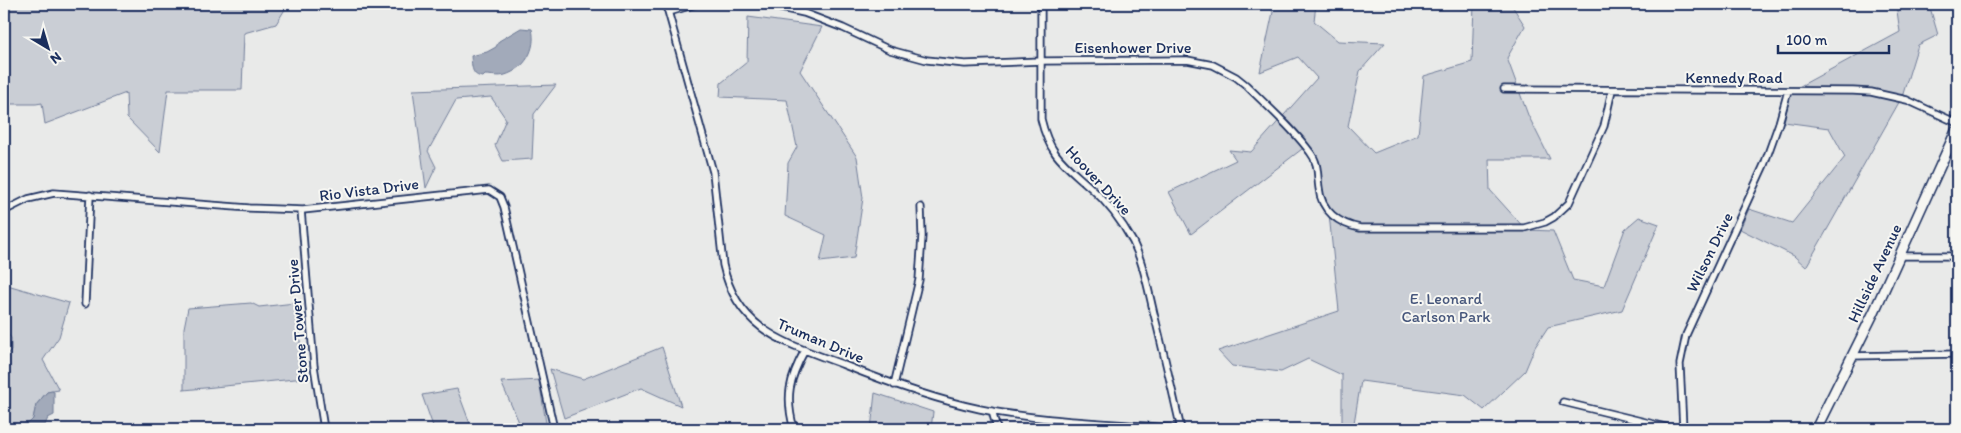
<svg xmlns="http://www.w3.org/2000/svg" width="1961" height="433" viewBox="0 0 1961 433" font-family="Itim,sans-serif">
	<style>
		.green { fill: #caced5; stroke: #727e9a }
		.water { fill: #a2aaba; stroke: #6c7995 }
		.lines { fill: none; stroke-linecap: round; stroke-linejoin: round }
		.minor-casing { stroke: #1b2f5e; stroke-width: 9 }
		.secondary-casing { stroke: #1b2f5e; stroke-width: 12 }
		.minor { stroke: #f6f6f2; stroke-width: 5.5 }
		.secondary { stroke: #f6f6f2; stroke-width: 9 }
		.labels { text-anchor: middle; stroke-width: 4; stroke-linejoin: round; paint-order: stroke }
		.street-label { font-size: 16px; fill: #1b2f5e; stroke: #f6f6f2 }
		.park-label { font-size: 16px; fill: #47577c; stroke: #f6f6f2 }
	</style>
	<rect width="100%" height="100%" fill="#e9eae9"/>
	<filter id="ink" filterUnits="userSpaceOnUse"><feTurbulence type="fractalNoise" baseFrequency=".02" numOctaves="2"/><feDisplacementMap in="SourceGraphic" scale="10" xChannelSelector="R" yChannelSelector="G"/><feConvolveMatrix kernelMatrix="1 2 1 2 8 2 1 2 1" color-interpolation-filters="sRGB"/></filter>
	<g filter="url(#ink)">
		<path class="green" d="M4,4H292L287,6L276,24L244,33L242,90H168L160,152L127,118L126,93L45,124L42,103L36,104H4Z
			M1268,4H1316L1314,21L1338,41L1385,43L1360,71L1348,126L1374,153L1418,135L1424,76L1472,62L1474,4H1511L1525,26L1507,58L1528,115L1550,159H1489L1490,190L1526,230L1553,231L1573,280L1604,286L1625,229L1639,217L1659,224L1622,310L1548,327L1535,347L1525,371L1484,410L1465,395L1361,381L1353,429H1342V375L1308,359L1281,372L1232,366L1218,351L1339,311L1329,214L1306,146L1191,234L1169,192L1236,160L1229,150L1251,152L1317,78L1298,57L1260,72L1273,12Z
			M1896,4H1929L1938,35L1918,45L1902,97L1806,267L1794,256L1740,229L1749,209L1792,223L1845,157L1829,128L1784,122L1791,91L1900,32Z
			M748,17L822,27L800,71L857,157L863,198L854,258L820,262L826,235L785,216L788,163L797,147L787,100L720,97L721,83L747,62Z
			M556,85L534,114L532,159L503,161L495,145L506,119L491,97L456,100L428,151L436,167L426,188L413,90Z
			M4,284L69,303L59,337L43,360L59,390L47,392L36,405L33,419L23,429H8L4,426V358L11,350V338L4,329Z
			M251,303L259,307L295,303L305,378L184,390V328L188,308Z
			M662,347L681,406L641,388L564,418L550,369L583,379Z
			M539,380L547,429H522L501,382Z
			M457,389L472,429H434L422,395Z
			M875,393L933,412L931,429H871Z"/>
		<path class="water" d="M521,28L532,29C537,49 525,69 505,75C499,77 491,75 485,75L483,77C471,76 472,66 471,56L487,52L496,47L499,41Z
			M52,391L54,392V415L48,418L43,429H23L33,419L36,405L47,392Z"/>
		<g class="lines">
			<g class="minor-casing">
				<path id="minor" d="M666,4L713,172L723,265C738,332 787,343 844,365C889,383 933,399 980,409C1046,422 1113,423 1180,429
					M763,4L804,13L843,28L890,50L927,60L965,64L1041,61L1187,60L1213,65L1236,77L1246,85C1267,106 1292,127 1310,152C1319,163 1317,175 1319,188C1321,211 1339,224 1360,228H1524L1545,222L1554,217L1569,203L1604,126L1612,90
					M1041,4V119C1050,157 1065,164 1091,188C1108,203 1122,222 1133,242C1144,265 1148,289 1154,314C1164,353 1172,391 1181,429
					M669,12L696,4
					M1504,89L1853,91L1871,92L1907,100L1957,123
					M301,210L314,366L324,429
					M4,211L28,199L54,193L249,208L303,210L489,190L500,197L504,207L554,429
					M1899,256H1957
					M85,304L90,195
					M1851,356L1957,354
					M894,385L919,280L922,236L921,207
					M1563,402L1674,429
					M992,411L997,429
					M794,429C785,397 789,379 805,350
					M1683,429L1680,364L1686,335L1764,165L1779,123L1788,91"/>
			</g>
			<g class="secondary-casing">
				<path id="secondary" d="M1816,429L1874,312L1957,129"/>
			</g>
			<use href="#minor" class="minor"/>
			<use href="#secondary" class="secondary"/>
		</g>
	</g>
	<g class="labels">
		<g class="street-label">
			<text x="1133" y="53">Eisenhower Drive</text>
			<text x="1734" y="83">Kennedy Road</text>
			<text transform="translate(1099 180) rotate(47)" y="6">Hoover Drive</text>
			<text transform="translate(369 189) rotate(-7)" y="6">Rio Vista Drive</text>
			<text transform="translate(1709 252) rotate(-64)" y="6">Wilson Drive</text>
			<text transform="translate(1874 273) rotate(-65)" y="6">Hillside Avenue</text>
			<text transform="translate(297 321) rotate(-95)" y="6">Stone Tower Drive</text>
			<text transform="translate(821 340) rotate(23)" y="6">Truman Drive</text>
		</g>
		<g class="park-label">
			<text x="1446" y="304">E. Leonard<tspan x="1446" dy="18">Carlson Park</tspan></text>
		</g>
	</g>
	<rect width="1961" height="433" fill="none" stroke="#f6f6f2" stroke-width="20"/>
	<rect x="10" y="10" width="1941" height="413" fill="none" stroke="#1b2f5e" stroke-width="2" filter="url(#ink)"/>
	<g transform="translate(48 48) rotate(142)" stroke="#f6f6f2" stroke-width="4" paint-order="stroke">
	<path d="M0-4L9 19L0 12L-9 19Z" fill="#1b2f5e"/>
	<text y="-8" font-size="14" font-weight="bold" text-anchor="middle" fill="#1b2f5e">N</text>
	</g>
	<path d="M1778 45v8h111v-8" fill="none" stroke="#1b2f5e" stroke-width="2.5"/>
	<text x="1786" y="45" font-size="15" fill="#1b2f5e" stroke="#f6f6f2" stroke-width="4" paint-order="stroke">100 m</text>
</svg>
